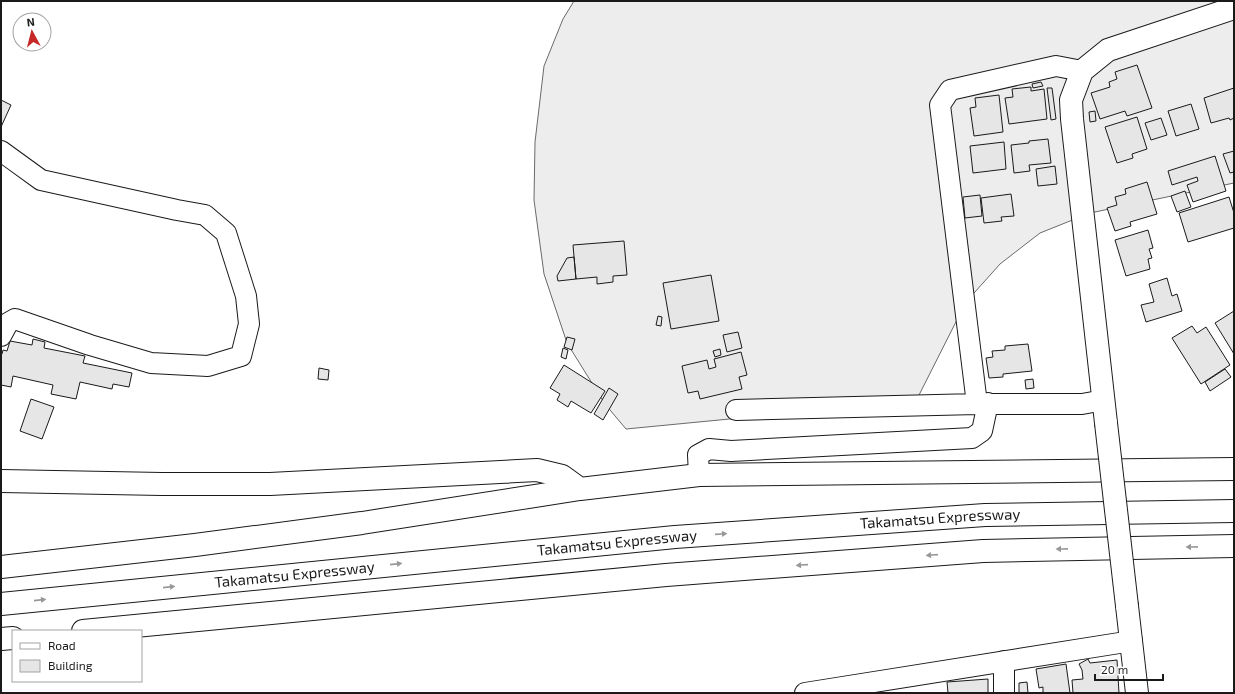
<svg xmlns="http://www.w3.org/2000/svg" width="1235" height="694" viewBox="0 0 1235 694" font-family="'Exo 2',sans-serif">
	<style>
		.built { fill: #ededed; stroke: #6a6a6a }
		.building { fill: #e6e6e6; stroke: #1a1a1a }
		.lines { fill: none; stroke-linecap: round; stroke-linejoin: round }
		.minor-casing { stroke: #1a1a1a; stroke-width: 22 }
		.tertiary-casing { stroke: #1a1a1a; stroke-width: 24 }
		.motorway-casing { stroke: #1a1a1a; stroke-width: 24 }
		.minor { stroke: #fff; stroke-width: 20 }
		.tertiary { stroke: #fff; stroke-width: 22 }
		.motorway { stroke: #fff; stroke-width: 22 }
		.tertiary-bridge-casing { stroke: #1a1a1a; stroke-width: 24; stroke-linecap: butt }
		.tertiary-bridge { stroke: #fff; stroke-width: 22 }
		.oneway { fill: #989898 }
		.labels { text-anchor: middle; stroke-width: 3; stroke-linejoin: round; paint-order: stroke }
		.street-label { font-size: 15px; fill: #1a1a1a; stroke: #fff }
	</style>
	<rect width="100%" height="100%" fill="#fff"/>
	<path class="built" d="M574,1H1234V183L1090,213L1040,233L1000,264L966,302L916,401L626,429L605,404L567,343L544,274L534,200L535,142L544,66L563,19Z"/>
	<path class="building" d="M1137,65L1152,108L1127,116L1125,111L1100,119L1091,93L1110,87L1109,82L1117,79L1115,72Z
		M1041,82L1043,86L1033,88L1032,84Z
		M1031,87V91L1044,89L1047,119L1009,124L1005,98L1013,97L1012,89Z
		M1047,88H1052L1056,119L1051,120Z
		M1234,88V118L1230,120L1229,118L1211,123L1204,98Z
		M999,95L1003,132L974,136L970,108L976,107L975,98Z
		M1,100L11,105L1,127Z
		M1191,104L1199,129L1176,136L1168,111Z
		M1095,111L1096,121L1090,122L1089,112Z
		M1137,117L1147,149L1132,154L1133,158L1117,163L1105,127Z
		M1161,118L1167,135L1151,140L1145,123Z
		M1048,139L1051,163L1029,165L1030,171L1014,173L1011,145L1029,143V141Z
		M1004,142L1006,169L973,173L970,146Z
		M1234,151V172L1230,173L1223,154Z
		M1215,156L1226,191L1193,202L1187,185L1198,181L1197,177L1172,185L1168,171Z
		M1055,166L1057,184L1038,186L1036,169Z
		M1147,182L1157,214L1130,222L1131,226L1115,231L1107,208L1117,205L1115,197L1126,194L1125,189Z
		M1185,191L1191,207L1177,212L1171,196Z
		M1011,194L1014,216L1001,217L1002,221L984,223L981,198Z
		M980,195L982,216L965,218L963,197Z
		M1229,197L1234,213V228L1188,242L1179,213Z
		M1148,230L1153,248L1149,249L1152,258L1148,259L1150,269L1126,276L1115,240Z
		M624,241L627,275L613,276V282L597,284V277L576,279L573,245Z
		M574,257L576,279L558,281L557,276L567,258Z
		M711,275L719,321L671,329L663,283Z
		M1167,278L1172,296L1177,294L1182,311L1146,322L1141,305L1154,302L1149,284Z
		M1234,311V354L1215,323Z
		M658,316L662,317L661,326L656,325Z
		M1192,326L1197,333L1206,327L1230,365L1201,384L1172,338Z
		M738,332L742,348L727,352L723,335Z
		M567,337L575,339L572,350L564,347Z
		M33,339L45,342L44,348L85,356L83,363L132,373L129,387L113,384L112,389L80,382L76,399L51,394L53,385L13,376L11,387L1,385V354H2L3,350L7,351L10,341L32,345Z
		M1028,344L1032,371L1003,374V377L989,378L986,358L993,357L992,351L1005,350V346Z
		M563,348L568,350L566,359L561,357Z
		M720,349L721,355L715,357L713,351Z
		M741,352L747,375L739,377L742,389L700,399L698,391L688,393L682,366L707,360L709,369L716,367L714,359Z
		M564,365L605,391L591,413L571,401L568,407L557,400L560,394L550,388Z
		M319,368L329,370L328,380L318,379Z
		M1225,369L1231,377L1210,391L1205,382Z
		M1033,379L1034,388L1026,389L1025,380Z
		M609,388L618,394L603,420L594,414Z
		M31,399L54,407L42,439L20,431Z
		M1088,659L1090,663L1117,660L1119,693H1073L1072,680L1083,679L1082,670L1079,664Z
		M1066,664L1070,693H1043V687L1039,688L1036,669Z
		M988,679V693H948L947,682Z
		M1027,682L1028,693H1019V683Z"/>
	<g class="lines">
		<g class="minor-casing">
			<path id="minor" d="M1,151L41,180L177,210L205,215L226,233L246,296L249,324L241,356L208,366L151,363L90,345L15,319L8,323L1,336
				M977,404L940,105L950,90L1056,66L1082,71
				M736,410L977,404H1082L1104,400
				M699,475L698,455L709,449L731,451L972,438L982,431L988,403
				M1004,661V693
				M805,693L1132,641"/>
		</g>
		<g class="tertiary-casing">
			<path id="tertiary" d="M1106,423L1072,119L1071,100L1082,71L1108,50L1234,8
				M1,481L162,484H270L537,470L562,476L580,489
				M1,567L195,545L362,523L580,489L699,475L1234,469
				M1127,606L1137,693"/>
		</g>
		<g class="motorway-casing">
			<g id="motorway">
				<path id="s1" d="M1,604L675,537L985,515L1234,511"/>
				<path d="M83,631L666,575L983,551L1234,546"/>
				<path d="M1,639L13,638"/>
			</g>
		</g>
		<use href="#minor" class="minor"/>
		<use href="#tertiary" class="tertiary"/>
		<use href="#motorway" class="motorway"/>
		<g class="tertiary-bridge-casing">
			<path id="tertiary-bridge" d="M1106,423L1127,606"/>
		</g>
		<use href="#tertiary-bridge" class="tertiary-bridge"/>
	</g>
	<defs><path id="oneway-solid" d="M-6-.8H1V-3.2L6.5 0L1 3.2V.8H-6Z"/></defs>
	<g class="oneway">
		<use href="#oneway-solid" transform="translate(721 534) rotate(-4)"/>
		<use href="#oneway-solid" transform="translate(1192 547) rotate(179)"/>
		<use href="#oneway-solid" transform="translate(1062 549) rotate(179)"/>
		<use href="#oneway-solid" transform="translate(932 555) rotate(176)"/>
		<use href="#oneway-solid" transform="translate(396 564) rotate(-6)"/>
		<use href="#oneway-solid" transform="translate(802 565) rotate(176)"/>
		<use href="#oneway-solid" transform="translate(169 587) rotate(-6)"/>
		<use href="#oneway-solid" transform="translate(40 600) rotate(-6)"/>
	</g>
	<g class="labels">
		<g class="street-label">
			<text dy="5" stroke="none"><textPath href="#s1" startOffset="943">Takamatsu Expressway</textPath></text>
			<text dy="5" stroke="none"><textPath href="#s1" startOffset="619">Takamatsu Expressway</textPath></text>
			<text dy="5" stroke="none"><textPath href="#s1" startOffset="295">Takamatsu Expressway</textPath></text>
		</g>
	</g>
	<rect width="1235" height="694" fill="none" stroke="#1a1a1a" stroke-width="4"/>
	<rect x="12" y="630" width="130" height="52" fill="#ffffff" stroke="#a3a3a3"/>
	<rect x="20" y="643" width="20" height="6" fill="#ffffff" stroke="#a3a3a3"/>
	<text x="48" y="650" font-size="12" fill="#1a1a1a">Road</text>
	<rect x="20" y="660" width="20" height="12" fill="#e6e6e6" stroke="#a3a3a3"/>
	<text x="48" y="670" font-size="12" fill="#1a1a1a">Building</text>
	<g transform="translate(32 32) rotate(353)"><circle r="19" fill="#ffffff" stroke="#a3a3a3"/>
	<path d="M0-3L7 15L0 10L-7 15Z" fill="#c62828"/>
	<text y="-6" font-size="11" font-weight="bold" text-anchor="middle" fill="#1a1a1a">N</text>
	</g>
	<path d="M1095 674v6h68v-6" fill="none" stroke="#1a1a1a" stroke-width="2"/>
	<text x="1101" y="674" font-size="12" fill="#1a1a1a" stroke="#ffffff" stroke-width="3" paint-order="stroke">20 m</text>
</svg>
